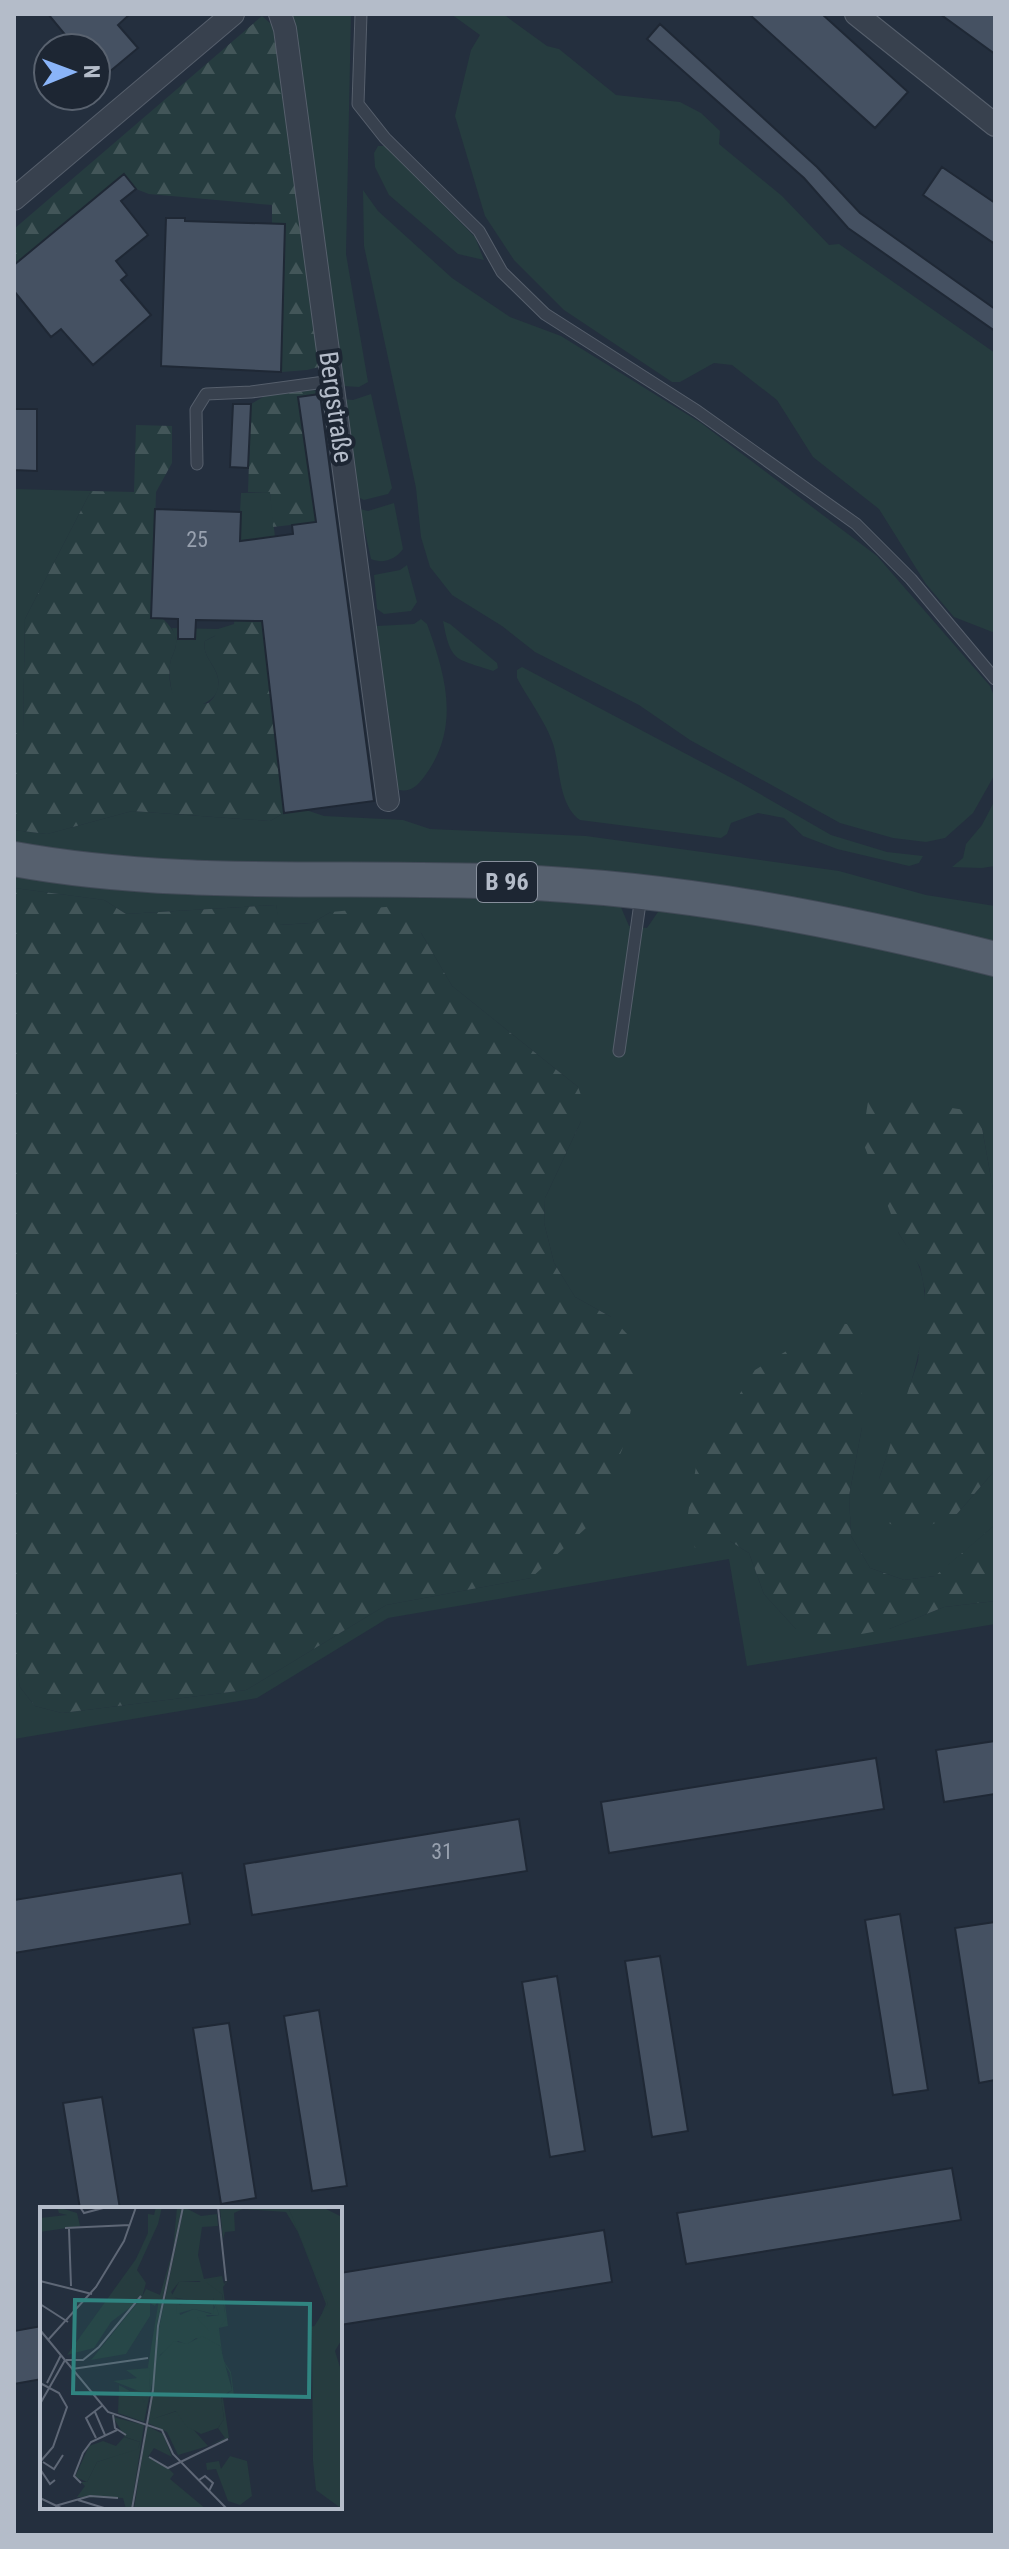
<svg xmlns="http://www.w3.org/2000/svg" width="1009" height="2549" viewBox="0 0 1009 2549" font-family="'Roboto Condensed',sans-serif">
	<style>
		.green { fill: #263c3f }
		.forest { fill: url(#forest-firs) }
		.building { fill: #455162; stroke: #1f2835; stroke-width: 2 }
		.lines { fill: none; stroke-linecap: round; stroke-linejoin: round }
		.lane-casing { stroke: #565f6c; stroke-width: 13 }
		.street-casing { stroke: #565f6c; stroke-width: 24 }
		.primary-casing { stroke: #414a57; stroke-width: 36 }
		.lane { stroke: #38414e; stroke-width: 11 }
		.street { stroke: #38414e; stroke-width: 22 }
		.primary { stroke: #56606e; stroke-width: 34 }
		.labels { text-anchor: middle; stroke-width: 8; stroke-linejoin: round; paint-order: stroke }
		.number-label { font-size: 22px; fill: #98a1af }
		.shield { fill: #1d2633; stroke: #878f9c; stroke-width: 2 }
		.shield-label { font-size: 24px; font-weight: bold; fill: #b4bcc9 }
		.street-label { font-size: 26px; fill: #b4bcc9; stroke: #1d2633 }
		.inset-road { fill: none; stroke: #5e6776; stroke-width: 2 }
		.view { fill: #308480; fill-opacity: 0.15; stroke: #308480; stroke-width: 4 }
		.inset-edge { fill: none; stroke: #b4bcc9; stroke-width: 4 }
	</style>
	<defs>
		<pattern id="forest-firs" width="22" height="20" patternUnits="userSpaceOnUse" patternTransform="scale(2)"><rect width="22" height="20" fill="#263c3f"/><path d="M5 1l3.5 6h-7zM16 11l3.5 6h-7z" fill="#435659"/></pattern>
	</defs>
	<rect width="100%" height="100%" fill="#242f3e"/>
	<path class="green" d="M289,14H351L346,254L368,382L359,387L343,386Z
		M451,14H503L547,46L559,49L616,95L680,102L701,113L720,131L719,144L782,196L829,245L839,244L995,353V633L954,617L926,584L879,509L813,457L777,400L732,365L714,363L680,382H672L564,310L514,260L485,216L455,116L471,50L480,35Z
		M378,146H385L475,237L484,260L458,254L389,195L375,167L374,153Z
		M363,190L378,211L452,278L510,317L561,336L701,423L877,556L990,686L995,698V774L973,813L945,838L926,842L893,838L840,823L690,740L639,705L535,652L502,626L452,595L430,567L421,537L416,488L364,246Z
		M371,394L392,488L388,494L364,500L358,497L344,399L353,400Z
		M14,489L91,491L25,619L23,733H14Z
		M270,492L275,537L236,625L205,641C201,659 222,668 218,688C216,703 189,713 177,701C170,695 169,674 170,664C171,656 177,649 176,640C175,636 173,632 172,628L218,629L234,624L241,493Z
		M394,503L403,549C395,560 383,564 371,559L360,509L368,511Z
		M407,565L417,602L411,611L384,614L377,609L374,575L400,570Z
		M421,619L427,624C446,676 461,728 424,777C417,786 411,792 399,790L393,777L378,668L377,626L414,624Z
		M443,621L450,624L497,663L498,668L493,671C455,658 451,663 443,621Z
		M522,667L741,783L831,835L887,852L923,856L919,863L909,866L837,849L803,836L784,818L758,813L731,823L727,834L721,838L580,820C560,806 560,773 555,751C551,729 528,699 517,678V670Z
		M995,800V866L982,868L952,867L963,858L966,844L982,825Z
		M306,810L324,816L403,820L430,829L586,836L839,871L926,895L995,906V946L945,933L167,862L14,844V830L47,834L132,811L270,821L284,813Z
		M14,875L507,897L620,905L629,926L647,928L660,909L741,919L995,975V1201L982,1128L898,1232C905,1244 916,1256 920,1269C939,1324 897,1425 879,1479L956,1515L995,1470V1525L936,1576L904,1580L870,1568L851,1536L849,1496L862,1427L730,1541L749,1553L764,1594L796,1629H889L944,1607L995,1601V1624L747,1666L729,1559L388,1618L257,1698L14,1739V1656L20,1687L35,1706L62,1713L246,1690L386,1605L531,1578L611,1317L575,1297L554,1263L544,1223L545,1198L581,1121L578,1087L452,986L421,933L331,912L312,923L279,925L276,905L126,914L104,900L14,888Z"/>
	<path class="forest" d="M262,16L280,32L323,366L307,370L281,372L285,224L272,223V205L149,194L136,189L124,174L14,265V229Z
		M314,390L320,394L298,397L316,522L273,527L270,492H248L251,404L265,396Z
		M136,425L172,426V463L156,492L152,618L163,619C169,625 175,631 176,640C177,649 171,656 170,664C168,686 171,705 195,704C199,704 205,704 208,703C213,700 217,693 218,687C222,668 201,659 205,641L215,636L219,629L236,625L237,579L256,570L284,813L270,821L132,811L47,834L14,830V733H23L25,619L91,491L134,492Z
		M14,888L104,900L126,914L276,905L280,925L312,923L331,912L396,906L421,933L452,986L578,1087L584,1103L581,1121L545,1198L544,1223L554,1263L575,1297L611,1317L628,1335L636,1356V1387L622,1450L586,1528L531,1578L386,1605L246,1690L62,1713L35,1706L20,1687L14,1656Z
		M869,1095L971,1111L982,1128L995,1201V1470L956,1515L920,1529L890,1524L877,1509L879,1479L918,1361L925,1291L920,1267L898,1232L862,1140Z
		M833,1323L847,1324L860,1341L862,1427L849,1496L851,1536L870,1568L904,1580L935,1576L995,1525V1601L944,1607L889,1629L823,1641L796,1629L764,1594L749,1553L730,1541L695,1548L687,1519L697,1461L755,1370Z"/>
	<path class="building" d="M48,14H130L118,25L138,48L96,83V48H76Z
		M749,14H822L908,92L875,128Z
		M940,14H995V54Z
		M660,24L817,167L860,213L995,309V331L848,228L804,178L647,39Z
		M942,167L995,203V244L923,195Z
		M124,174L136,189L121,201L148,235L116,261L127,275L121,280L151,315L93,365L61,329L51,337L14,291V265Z
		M166,218H185V221L285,224L281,372L161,366Z
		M320,394L374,801L284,813L262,621L196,620L195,639H178V619L151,618L155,509L241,512L240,541L293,534L292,525L316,522L298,397Z
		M233,404H251L248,468L230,467Z
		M14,409H37V471L14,470Z
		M995,1741V1794L944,1802L936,1750Z
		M876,1758L884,1809L609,1853L601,1802Z
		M519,1819L527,1871L252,1915L244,1864Z
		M182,1873L190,1924L14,1953V1900Z
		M900,1914L928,2090L893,2095L865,1920Z
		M995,1922V2080L979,2083L955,1928Z
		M660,1956L688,2131L652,2137L625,1961Z
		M557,1976L585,2151L550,2157L522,1982Z
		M319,2010L347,2186L312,2191L284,2016Z
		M229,2023L256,2198L221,2204L193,2028Z
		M102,2097L120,2209H80L63,2103Z
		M952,2168L961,2220L686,2264L677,2213Z
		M604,2230L612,2282L340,2325V2273Z
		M42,2326V2379L14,2384V2331Z"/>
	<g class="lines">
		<g class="lane-casing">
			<path id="lane" d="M361,14L358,104L385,138L479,231L502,272L545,314L697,411L856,524L911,579L995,679
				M197,464L196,410L206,394L251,392L332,381
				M619,1051L641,896"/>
		</g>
		<g class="street-casing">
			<path id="street" d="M280,14L285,29L388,800
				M856,14L995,125
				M14,199L233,14"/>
		</g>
		<g class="primary-casing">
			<path id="primary" d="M14,859C178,889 345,875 511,882C675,888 836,919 995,959"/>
		</g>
		<use href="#lane" class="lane"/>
		<use href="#street" class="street"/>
		<use href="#primary" class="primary"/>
	</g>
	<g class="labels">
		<g class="number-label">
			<text x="197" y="547">25</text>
			<text x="442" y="1859">31</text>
		</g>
		<rect class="shield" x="477" y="862" width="60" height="40" rx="6"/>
		<g class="shield-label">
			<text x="507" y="890">B 96</text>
		</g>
		<g class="street-label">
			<text transform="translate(336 407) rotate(82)" y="9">Bergstraße</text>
		</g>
	</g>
	<g transform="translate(40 2207)">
		<rect width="302" height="302" fill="#242f3e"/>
		<path d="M17,0L37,6L40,19L0,25V11L27,8L19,6ZM116,0H122L118,17L97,63L106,76L102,90L106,82L120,88L133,43L137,0H142L117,118L113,172L104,215L78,206L79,178L90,184L110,183L108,159L119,92L115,99L110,96V109L86,147L51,153L98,95L106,94L100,93L71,115L54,141L27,148L96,52L108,26V7L114,8ZM144,0L161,9L177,7L178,19L162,20L158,48L164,72L182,69L184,77L189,72L183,80L188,119L179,121L183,153L191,165L194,188L183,191L189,231L169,238L185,231L178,221L184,212L181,192L192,183L190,166L182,153L180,139L156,131L147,138L138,134L120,148L115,211L137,204L168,239L138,248L127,225L108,216L118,126ZM159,74L182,87L185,106L177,121L166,108H179L174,92L170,94L175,100L171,107L154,102L140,108L139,97L156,94L135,91L131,85L139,75ZM248,0L283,77L288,97L283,112L278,119L272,123L271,168L270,120L277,118L286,97L258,25L246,5L203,2L194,6L195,24L185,25L183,32L180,2ZM73,210L104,218L91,302H86L83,291L37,290L45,279L41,275H47L57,255L98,241L100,235L85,230ZM107,219L123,227L132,250L114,241L108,250L129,262L134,267L130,272L166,302H94ZM190,249L207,254L212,289L200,298L188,294L176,262L167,263L166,256L179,254L181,262Z" fill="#263c3f" fill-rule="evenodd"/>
		<path d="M248,0H282L302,10V132L295,144L302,167V302L276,283L273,254L272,123L288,97ZM139,75H166L182,87L186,112L177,124H169L157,111L179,108L173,91L174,107L154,102L136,107L137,98L156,94L131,90ZM162,129L180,139L192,183L181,190L184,212L178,221L161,227L146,219L136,204L113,212L111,206L118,151L134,134L147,137ZM109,161L110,183L104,196L101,185L73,174L97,171L86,163ZM84,230L100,235L98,242L57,255L47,275L35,270L49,239L63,234L76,239Z" fill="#263c3f"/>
		<path class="inset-road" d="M40,0L44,6L67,0M178,0L186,74M25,21L90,18M29,22L31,79M0,74L52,87M0,97L28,115M0,123L68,205L122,223L133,247L187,302M8,133L56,80L84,34L96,0M26,153H43L59,140L101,89M32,162L108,151M0,176L19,186L27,200L13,240L0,255M7,176L21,148M0,197L25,153M55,205L65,228M73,208L75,221L86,228M56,231L46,211L63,198M109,250L128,261L188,232M3,255L14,262L23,248M0,262L10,277L15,273M159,273L165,269L173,276L169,284M41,276L34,269L43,246L51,235L77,223M0,291L23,302M38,293L64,301M15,299L50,289L78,291M92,302L113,183L118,119L143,0"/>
		<path class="view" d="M35,93L270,97L269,190L33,186Z"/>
		<rect width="302" height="302" class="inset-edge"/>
	</g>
	<rect width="1009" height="2549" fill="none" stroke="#b4bcc9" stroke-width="32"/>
	<g transform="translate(72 72) rotate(89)"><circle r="38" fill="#1d2633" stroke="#59626f" stroke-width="2"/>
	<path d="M0-6L14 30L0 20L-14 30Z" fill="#8ab4f8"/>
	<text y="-12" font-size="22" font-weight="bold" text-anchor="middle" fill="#b4bcc9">N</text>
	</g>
</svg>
